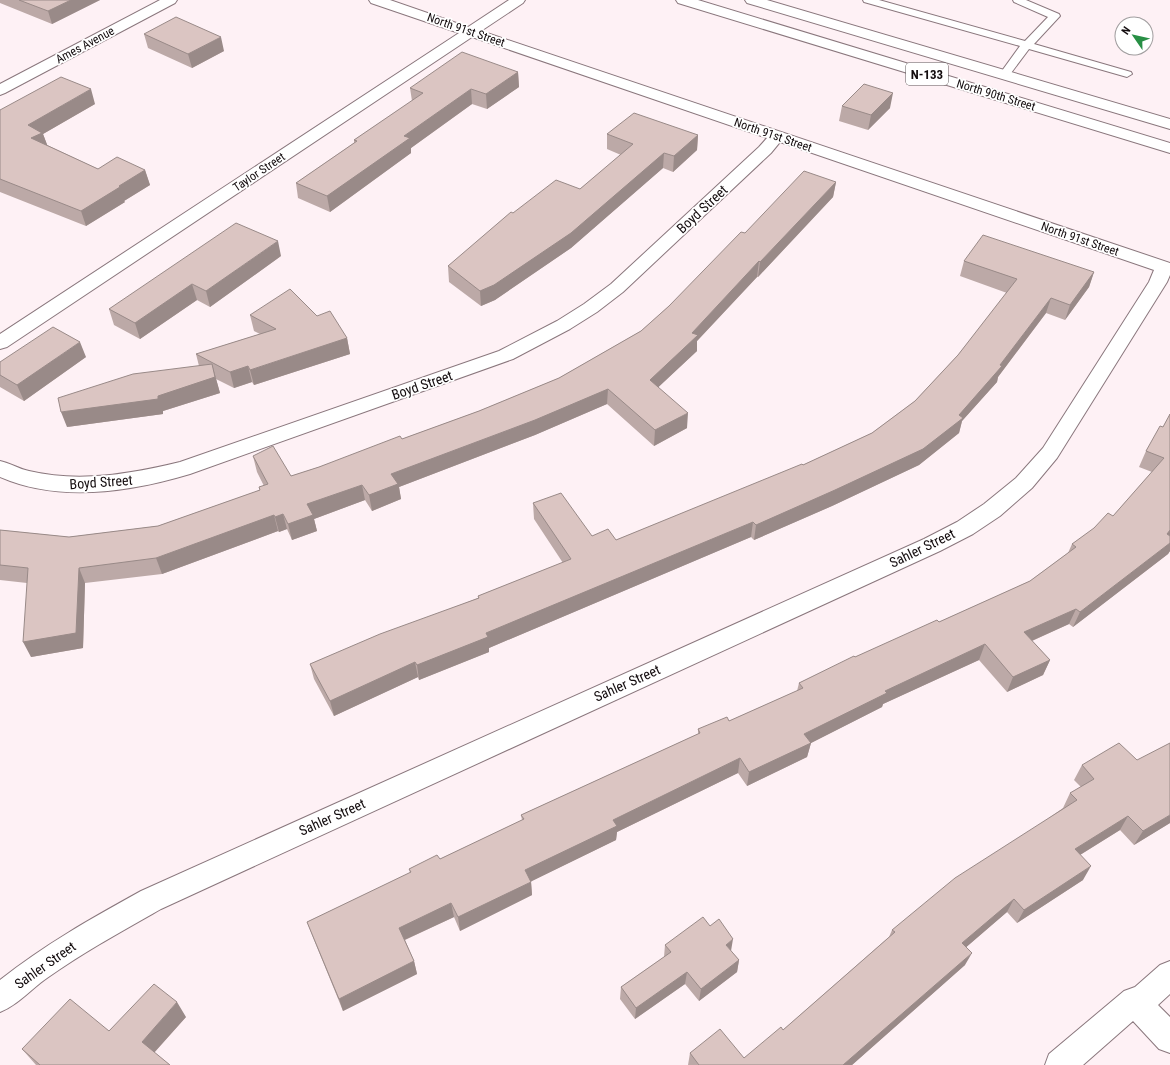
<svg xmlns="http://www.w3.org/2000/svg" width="1170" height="1065" viewBox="0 0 1170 1065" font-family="'Roboto Condensed',sans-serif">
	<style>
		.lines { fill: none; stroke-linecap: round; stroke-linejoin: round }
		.service-casing { stroke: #8a777d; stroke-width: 2 }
		.minor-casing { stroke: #8a777d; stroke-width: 2 }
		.primary-casing { stroke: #8a777d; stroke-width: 2 }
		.service { fill: #fff; fill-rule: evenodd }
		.minor { fill: #fff; fill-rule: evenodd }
		.primary { fill: #fff; fill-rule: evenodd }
		.wall { fill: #bca9a7 }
		.shaded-wall { fill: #998a88 }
		.building { fill: #dbc5c2; stroke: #998a88 }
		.labels { text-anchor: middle; stroke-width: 3.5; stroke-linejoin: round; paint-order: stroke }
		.far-street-label { font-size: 12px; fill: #130c0e; stroke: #fff }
		.shield { fill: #fff; stroke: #5a5556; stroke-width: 1 }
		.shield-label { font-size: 13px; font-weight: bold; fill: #130c0e }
		.street-label { font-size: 14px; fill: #130c0e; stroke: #fff }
	</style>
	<rect width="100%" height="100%" fill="#fef1f5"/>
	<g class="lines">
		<g class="service-casing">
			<path id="service" d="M863,0H879L1025,41L1048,17L1014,2L1013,0H1026L1059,14L1060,16L1034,44L1131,72L1132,74L1127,77L1029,49L1008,77H1000L999,75L1020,46L864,2Z"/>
		</g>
		<g class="minor-casing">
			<path id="minor" d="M160,0H177L175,3L5,93L0,95V84Z
				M369,0H390L468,27L509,0H525L523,3L481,31L1170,263V275L1167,282L1057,458L1032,488L1000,516L973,534L940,551L161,909C122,931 84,952 47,978C31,989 18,1005 0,1012V980C44,945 92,918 141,891L924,539L957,522L984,504L1016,478L1043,448L1149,282L1154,270L780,142L771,153L623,292L597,312L570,329L513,359L190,474C130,492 59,503 0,477V461C10,463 19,469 29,471C79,483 130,474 180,462L499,351L557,321L584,304L611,284L759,147L767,138L472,37L7,347L0,349V334L459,33L371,3Z
				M1170,961V994L1158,1005L1170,1017V1053L1159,1049L1133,1021L1083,1065H1045L1049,1054L1124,991L1135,987L1160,965Z"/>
		</g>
		<g class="primary-casing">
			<path id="primary" d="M676,0H698L1170,143V153L678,3Z
				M745,0H767L1170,119V129L747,3Z"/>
		</g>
		<use href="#service" class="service"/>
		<use href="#minor" class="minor"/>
		<use href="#primary" class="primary"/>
	</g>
	<path class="wall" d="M0,0H100L52,24L0,3Z
		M144,34L224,51L192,68L148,48Z
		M518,72L519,87L487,109L472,104L411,148V153L330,212L298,198L296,183L354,143V140L412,101L410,88Z
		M95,104L43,134L47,145L98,169L145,170L150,185L124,201L125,202L86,226L0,192V110Z
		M842,106L890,108L868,130L839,121Z
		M607,134L698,135L697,150L673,172L663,168L571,248L495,300L481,306L449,282L448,266L513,213L580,189L621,155L607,149Z
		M836,182L833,197L758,277H757L697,341V351L658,387L687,428L654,446L607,404L535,435L399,487L401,499L372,511L365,500L314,519L317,531L292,540L287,529L279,532L278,531L162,574L85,583L83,648L31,657L27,583L0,580V530L69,537L158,526L260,490L259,487L264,486L257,472L253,456L291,476L319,467L402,439L479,411L559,378L641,331L669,306L745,233Z
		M281,256L210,307L197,300L140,339L114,325L109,309Z
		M964,261L1094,272L1089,287L1065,320L1046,313L998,377L997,382L962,421L959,433L919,465L832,506L754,540L751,537L489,648V652L419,680L418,677L334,716L314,679L310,664L478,598V596L563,563L534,519L533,503L592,536L616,540L803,465L872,433L915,401L958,355L1007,293L960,276Z
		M250,315L317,316L347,338L350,354L254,385L252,382L234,388L216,379L220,393L163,411V414L67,427L199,366L196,354L260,334L254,331Z
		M86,357L24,401L0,387V362Z
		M1170,414V551L1168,554L1073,627L1069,624L1032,641L1050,660L1043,675L1007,692L979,660L883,704L882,707L811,743L807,757L747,786L738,773L617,832L616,840L531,881L532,895L460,931L454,917L405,940L414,961L417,974L343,1011L312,935L307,922L410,873L409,869L440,859L522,820L521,815L698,734V729L729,721L797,691L799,683L855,657L939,622L1030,581L1068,553L1072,544L1113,516L1152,472L1139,467L1146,451L1163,427Z
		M1082,765L1170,823L1134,845L1120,830L1080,855L1083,880L1017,923L1007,912L966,947L965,965L852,1065H688L690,1053L744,1058L783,1030L889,937L892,930L1063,808L1070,793L1081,787L1074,780Z
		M665,945L731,951L739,960L737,972L699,1001L685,984L635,1019L620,999L621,987L664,957Z
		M186,1017L154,1053L170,1065H36L22,1049L109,1031Z"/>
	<path class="shaded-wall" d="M71,0H100L52,24L48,11Z
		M221,37L224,51L192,68L188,54Z
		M518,72L519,87L487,109L486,94Z
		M91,89L95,104L43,134L48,147L31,138L28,125Z
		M471,89L472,104L411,148V153L330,212L327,196L404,136Z
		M893,93L890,108L868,130L871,115Z
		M698,135L697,150L673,172L674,156Z
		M664,153L663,168L571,248L495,300L481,306L480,291Z
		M145,170L150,185L124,201L125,202L86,226L81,211L119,186Z
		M836,182L833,197L758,277L760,262Z
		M278,241L281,256L210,307L206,291Z
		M759,261L757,277L697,341V351L649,396L650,380L692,333Z
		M1094,272L1089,287L1065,320L1070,305Z
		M192,284L197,300L140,339L135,323Z
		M1051,298L1046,313L998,377L997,382L962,421L959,433L919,465L832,506L754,540L756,525L1000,365Z
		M347,338L350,354L254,385L250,370Z
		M80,342L86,357L24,401L17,385Z
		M212,364L220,393L163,411V414L67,427L61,412L158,396Z
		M248,366L252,382L234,388L230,372Z
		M608,389L607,404L535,435L399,487L401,499L372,511L369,495L391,474Z
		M688,413L687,428L654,446L655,430Z
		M362,485L365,500L314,519L317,531L292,540L288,524L307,504Z
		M283,514L287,529L279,532L275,517Z
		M274,515L278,531L162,574L156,558Z
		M753,522L751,537L489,648V652L419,680L417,665L486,633Z
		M1170,530V536L1167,534Z
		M1170,543V551L1168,554L1073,627L1080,612Z
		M79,568L85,583L83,648L31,657L23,642Z
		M1076,609L1069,624L1018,647L1024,632Z
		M985,644L979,660L883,704L882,707L811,743L807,757L747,786L749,772L804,734L885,691Z
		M1050,660L1043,675L1007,692L1013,677Z
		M415,662L418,677L334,716L330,701Z
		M740,758L738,773L617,832L616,840L526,884L525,870L613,820Z
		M1170,815V823L1134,845L1143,831Z
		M1128,816L1120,830L1067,863L1075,849Z
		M1091,866L1083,880L1017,923L1024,910Z
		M531,882L532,895L460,931L458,917Z
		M1014,899L1007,912L956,956L962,943Z
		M451,903L454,917L402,941L399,928Z
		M733,939L731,951L726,945Z
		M972,953L965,965L852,1065H843Z
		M739,960L737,972L699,1001L701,989Z
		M414,961L417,974L343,1011L339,999Z
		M687,972L685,984L635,1019L636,1008Z
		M177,1002L186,1017L151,1056L142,1042Z"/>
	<path class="building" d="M19,0H71L48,11Z
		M176,17L221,37L188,54L144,34Z
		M462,52L518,72L486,94L471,89L404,136L410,138L327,196L296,183L357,141L354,140L423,93L410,88Z
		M61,77L91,89L28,125L42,133L31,138L98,169L117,157L145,170L119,186L120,187L81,211L0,179V110Z
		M864,84L893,93L871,115L842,106Z
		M634,113L698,135L674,156L664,153L571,233L494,285L480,291L448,266L511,212L513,213L556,180L580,189L633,144L607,134Z
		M804,171L836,182L760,262L759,261L692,333L698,335L650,380L688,413L655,430L608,389L535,420L391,474L398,484L369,495L362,485L307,504L313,515L288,524L283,514L275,517L274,515L156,558L79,568L76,633L23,642L28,568L0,565V530L69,537L158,526L260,490L259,487L268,484L253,456L273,446L291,476L319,467L400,436L402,439L479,411L559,378L641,331L669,306L741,232L745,233Z
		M236,223L278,241L206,291L192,284L135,323L109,309Z
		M983,235L1094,272L1070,305L1051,298L1000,365L1002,366L959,415L963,418L923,449L835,490L756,525L753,522L486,633L488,637L417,665L415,662L330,701L310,664L380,634L479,598L478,596L571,559L533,503L561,493L592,536L608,529L616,540L802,464L803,465L872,433L915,401L958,355L1017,279L964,261Z
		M290,289L317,316L330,311L347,338L250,370L248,366L230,372L196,354L276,329L250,315Z
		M53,327L80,342L17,385L0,375V362Z
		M212,364L215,377L158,396V399L61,412L58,398L133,374Z
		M1170,414V530L1167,534L1170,536V543L1080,612L1076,609L1024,632L1050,660L1013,677L985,644L885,691L887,693L804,734L811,743L749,772L740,758L613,820L617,826L525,870L531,882L458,917L451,903L399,928L414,961L339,999L307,922L411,872L409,869L437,855L440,859L524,819L521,815L700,733L698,729L727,717L729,721L803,688L799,683L854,656L855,657L937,620L939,622L1030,581L1076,547L1072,544L1094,528L1108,513L1113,516L1164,458L1146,451L1160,426L1163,427Z
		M1119,743L1137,760L1170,743V815L1143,831L1128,816L1075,849L1091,866L1024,910L1014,899L962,943L972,953L843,1065H699L690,1053L720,1029L744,1058L781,1027L783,1030L895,932L892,930L955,878L1077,800L1070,793L1094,779L1082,765Z
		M703,917L710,926L719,919L733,939L726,945L739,960L701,989L687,972L636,1008L621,987L671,952L665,945Z
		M154,984L177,1002L142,1042L170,1065H40L22,1049L70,999L109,1031Z"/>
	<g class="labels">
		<g class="far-street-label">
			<text transform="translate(466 30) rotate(19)" y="4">North 91st Street</text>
			<text transform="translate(85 45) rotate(-28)" y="4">Ames Avenue</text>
			<text transform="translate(996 95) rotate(17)" y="4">North 90th Street</text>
			<text transform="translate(773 135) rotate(19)" y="4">North 91st Street</text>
			<text transform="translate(259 172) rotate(-34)" y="4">Taylor Street</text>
			<text transform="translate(1080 239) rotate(19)" y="4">North 91st Street</text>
		</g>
		<rect class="shield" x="906" y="63" width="42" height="22" rx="3"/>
		<g class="shield-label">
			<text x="927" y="79">N-133</text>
		</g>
		<g class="street-label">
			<text transform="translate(702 209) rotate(-43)" y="5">Boyd Street</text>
			<text transform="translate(422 385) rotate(-19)" y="5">Boyd Street</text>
			<text transform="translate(101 482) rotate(-4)" y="5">Boyd Street</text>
			<text transform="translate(922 548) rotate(-26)" y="5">Sahler Street</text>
			<text transform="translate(627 683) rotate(-24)" y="5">Sahler Street</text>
			<text transform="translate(332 817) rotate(-24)" y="5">Sahler Street</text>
			<text transform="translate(45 965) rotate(-35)" y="5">Sahler Street</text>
		</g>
	</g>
	<g transform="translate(1134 36) rotate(304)"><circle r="19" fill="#ffffff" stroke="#a19e9f"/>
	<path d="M0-3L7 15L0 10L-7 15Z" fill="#288f45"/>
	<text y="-6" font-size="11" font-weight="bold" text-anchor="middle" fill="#130c0e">N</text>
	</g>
</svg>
